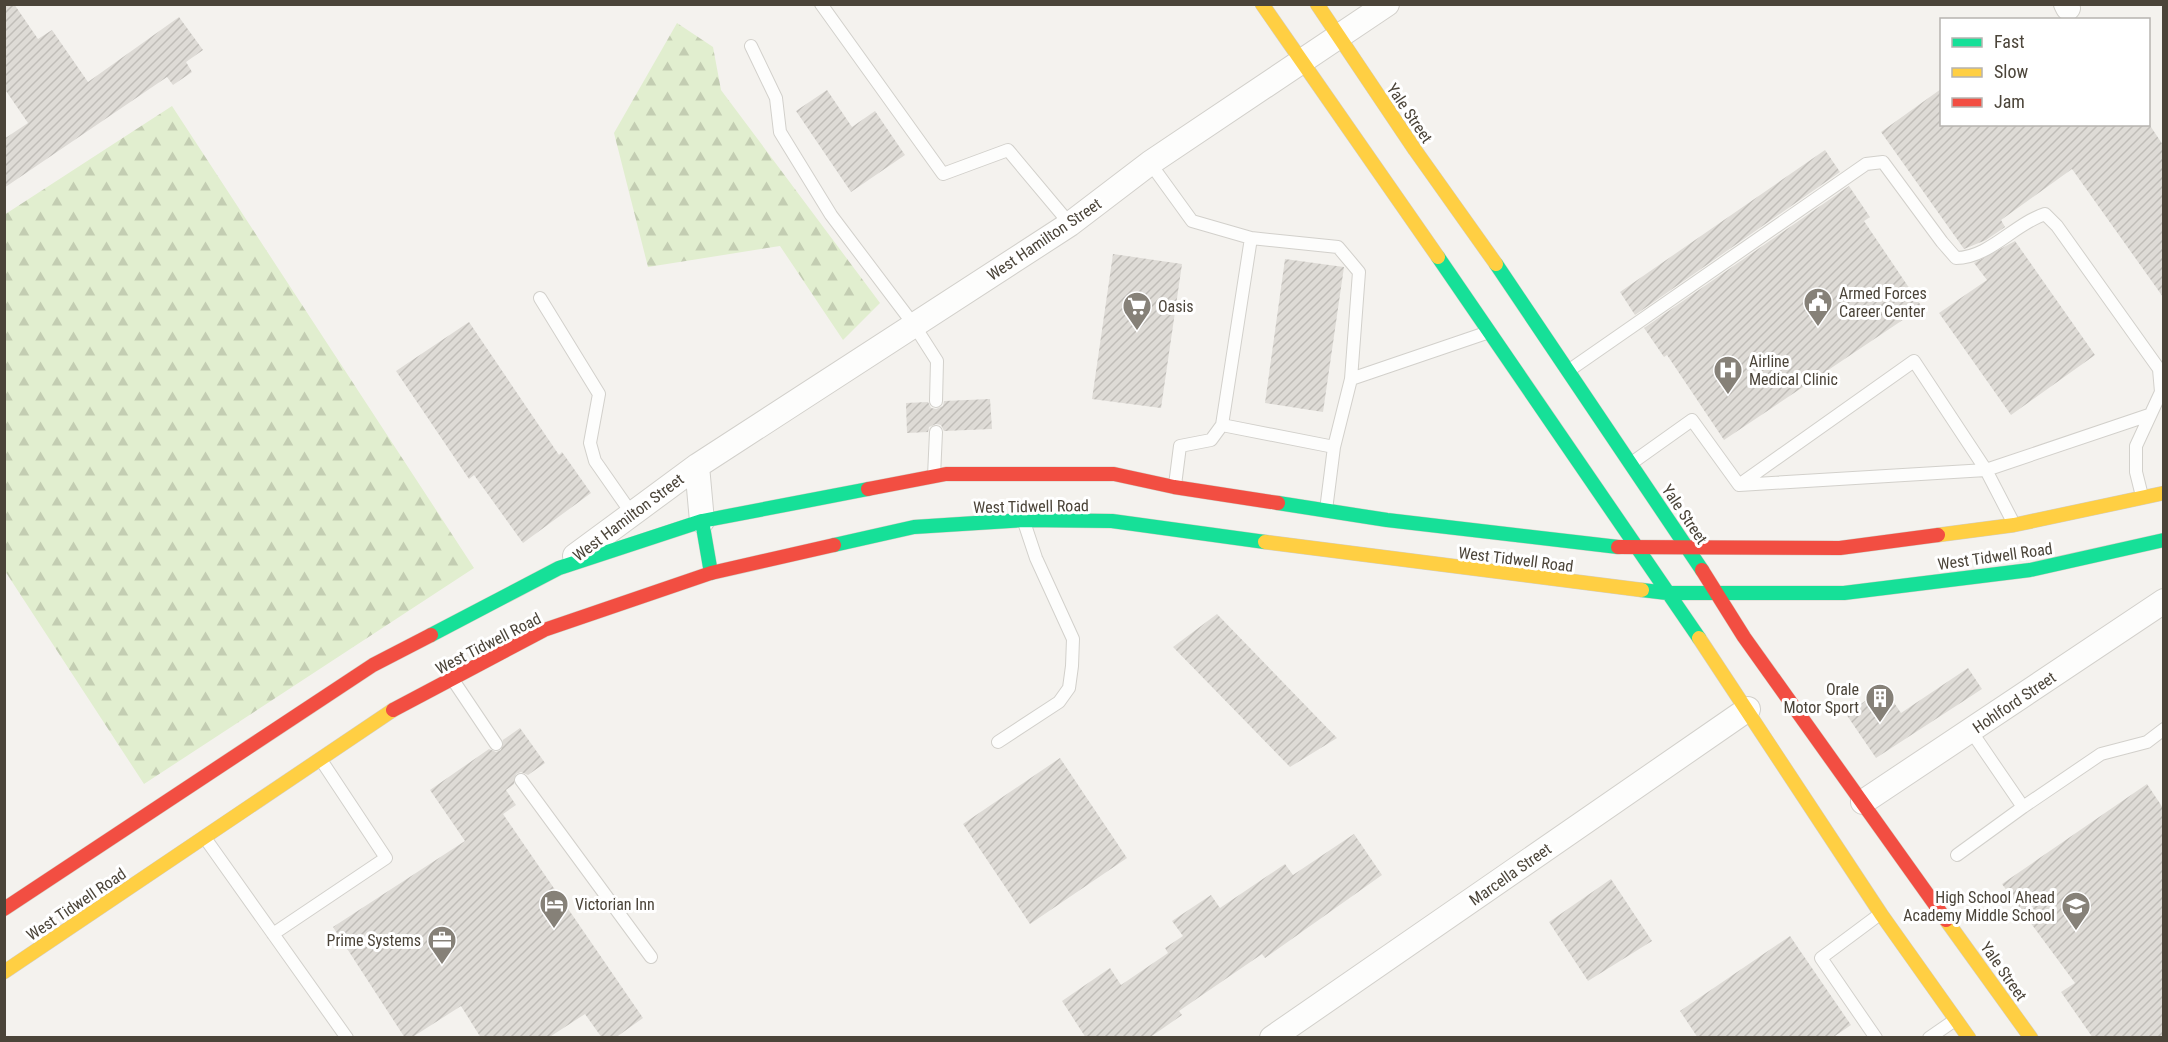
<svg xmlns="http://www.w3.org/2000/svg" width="2168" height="1042" viewBox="0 0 2168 1042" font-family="'Roboto Condensed',sans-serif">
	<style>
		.forest { fill: url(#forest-firs) }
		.building { fill: url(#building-hatch) }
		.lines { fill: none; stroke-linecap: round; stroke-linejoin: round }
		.lane-casing { stroke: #d2d0cb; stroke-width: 14 }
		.street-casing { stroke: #d2d0cb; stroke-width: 26 }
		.fast-casing { stroke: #d3cfc5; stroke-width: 15 }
		.slow-casing { stroke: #d3cfc5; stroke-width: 15 }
		.jam-casing { stroke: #d3cfc5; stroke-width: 15 }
		.lane { stroke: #fdfdfc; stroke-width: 12 }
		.street { stroke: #fdfdfc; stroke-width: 24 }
		.fast { stroke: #16e098; stroke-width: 14 }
		.slow { stroke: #ffcf43; stroke-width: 14 }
		.jam { stroke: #f24e42; stroke-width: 14 }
		.labels { text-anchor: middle; stroke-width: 6; stroke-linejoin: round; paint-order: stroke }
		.street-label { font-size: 16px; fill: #4b4439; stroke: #fff }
		.poi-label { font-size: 16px; fill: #4b4439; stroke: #fff; text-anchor: start }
	</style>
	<defs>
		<pattern id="forest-firs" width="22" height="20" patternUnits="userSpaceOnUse" patternTransform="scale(1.5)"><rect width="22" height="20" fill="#e1eecf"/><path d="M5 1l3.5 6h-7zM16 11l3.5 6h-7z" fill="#c3cdb2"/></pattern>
		<pattern id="building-hatch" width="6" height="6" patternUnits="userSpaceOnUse" patternTransform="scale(1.5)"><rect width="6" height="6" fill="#dedbd6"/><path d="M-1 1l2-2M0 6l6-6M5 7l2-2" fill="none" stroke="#c0bdb8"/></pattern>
	</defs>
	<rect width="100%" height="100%" fill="#f4f2ee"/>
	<path class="forest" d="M677,23L713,47L721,90L880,303L843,340L780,246L648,267L614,133Z
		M172,106L474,568L144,784L5,571L4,215Z"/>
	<path class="building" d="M4,4H14L38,39L52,30L88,82L179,17L203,50L186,62L192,72L173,85L167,77L4,188V139L28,123L4,88Z
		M1941,89V124H2149L2163,145V297L2072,169L2001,220L2005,227L1986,240L1964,249L1881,132Z
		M827,90L852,127L875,111L905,155L851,192L796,111Z
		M1825,150L1840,172L1635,315L1620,292Z
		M1849,186L1870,217L1864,221L1922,307L1724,440L1667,355L1664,357L1644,328Z
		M2015,241L2095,355L2011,415L1939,313L1987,280L1974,263Z
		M1113,254L1182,264L1161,408L1092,399Z
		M1285,259L1344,267L1323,412L1265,403Z
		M469,322L559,455L562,452L591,493L523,543L474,475L469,479L396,371Z
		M990,399L992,429L944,431L941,425L936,424L929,427L928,432L907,433L906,403L928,402L931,408L936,409L943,406L944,401Z
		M1217,614L1337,738L1290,767L1173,647Z
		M1968,668L1982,689L1876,758L1846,714L1884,688L1901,713Z
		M520,728L545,763L528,775L521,772L516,774L514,784L506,790L516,805L503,814L643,1018L615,1038H602L585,1014L548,1038H481L461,1006L411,1038H405L333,927L465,841L430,790L489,749L496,752L501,750L503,740Z
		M1060,758L1127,858L1030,924L963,824Z
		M2147,784L2163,808V1038H2093L2061,992L2075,983L2002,884Z
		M1354,834L1382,875L1265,958L1262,954L1179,1011L1182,1015L1149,1038H1086L1062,1001L1110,968L1121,985L1168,953L1165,948L1183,936L1172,921L1211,895L1220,908L1285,864L1293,875Z
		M1611,879L1652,941L1588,981L1549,922Z
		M1790,936L1851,1025L1832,1038H1698L1680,1011Z"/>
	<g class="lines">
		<g class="lane-casing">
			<path id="lane" d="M821,4L943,174L1008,150L1070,224
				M751,46L776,98L780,132L831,215L914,325L937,361L936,401
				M1150,163L1192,221L1251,238
				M540,298L599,394L590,443L595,461L632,514
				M1571,369L1866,164L1883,162L1942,242L1956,258C1989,258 2014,224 2045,214L2057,226L2159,369L2161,392L2136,446V472L2142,496
				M1351,379L1489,332
				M1222,425L1334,447
				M1633,462L1692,420L1739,485
				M934,476L936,432
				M1175,485L1180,446L1211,440L1222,425L1251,238L1338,247L1359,272L1351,379L1334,447L1326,510
				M2014,524L1986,470L1914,361L1739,485L1986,470L2149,415
				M453,680L496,744
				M1971,731L2023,807L2101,754L2147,742L2164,729
				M998,742L1059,702L1069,688L1072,666L1073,639L1036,558L1024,522
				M521,780L651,957
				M205,838L347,1038
				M1957,855L2023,807
				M273,934L386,858L321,760
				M1876,1038L1821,958L1880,914
				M1929,1038L1955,1020"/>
		</g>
		<g class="street-casing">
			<path id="street" d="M2066,4L2068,8
				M697,466L702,521
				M575,556L697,466L1070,224L1150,163L1387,4
				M1863,802L2164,601
				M1272,1038L1748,709"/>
		</g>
		<g class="fast-casing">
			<path id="fast" d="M1438,257L1699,638
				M1496,264L1702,570
				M1278,503L1387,520L1618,547
				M702,521L711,573
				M834,545L914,527L1024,520L1112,521L1265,542
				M1642,590L1667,593H1844L2030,570L2164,540
				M431,635L559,568L702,521L868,489"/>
		</g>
		<g class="slow-casing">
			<path id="slow" d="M1262,4L1438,257
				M1317,4L1415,150L1496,264
				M1938,535L2014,525L2164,493
				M1265,542L1642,590
				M1699,638L1881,914L1969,1038
				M1946,920L2031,1038
				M4,972L393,710"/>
		</g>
		<g class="jam-casing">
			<path id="jam" d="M868,489L946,474H1114L1174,487L1278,503
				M1618,547L1840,548L1938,535
				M1702,570L1744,637L1946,920
				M393,710L544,630L711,573L834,545
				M4,909L373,665L431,635"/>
		</g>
		<use href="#lane" class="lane"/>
		<use href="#street" class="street"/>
		<use href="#fast" class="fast"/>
		<use href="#slow" class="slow"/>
		<use href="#jam" class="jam"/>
	</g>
	<defs>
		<g id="civic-pin" transform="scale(1.5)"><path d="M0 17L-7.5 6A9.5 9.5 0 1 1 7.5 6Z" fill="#868178" stroke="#fff"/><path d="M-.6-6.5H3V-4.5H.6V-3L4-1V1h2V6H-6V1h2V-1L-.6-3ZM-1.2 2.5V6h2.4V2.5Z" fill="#fff"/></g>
		<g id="supermarket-pin" transform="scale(1.5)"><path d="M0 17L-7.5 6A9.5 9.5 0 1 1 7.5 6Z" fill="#868178" stroke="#fff"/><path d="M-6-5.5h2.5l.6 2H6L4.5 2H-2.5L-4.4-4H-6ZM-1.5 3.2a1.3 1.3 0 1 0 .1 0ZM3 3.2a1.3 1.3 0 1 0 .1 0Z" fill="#fff"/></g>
		<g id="hospital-pin" transform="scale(1.5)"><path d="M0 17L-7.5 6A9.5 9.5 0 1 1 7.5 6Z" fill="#868178" stroke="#fff"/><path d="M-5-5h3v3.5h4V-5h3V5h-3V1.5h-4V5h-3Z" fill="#fff"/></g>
		<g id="building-pin" transform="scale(1.5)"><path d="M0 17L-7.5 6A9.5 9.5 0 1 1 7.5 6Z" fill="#868178" stroke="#fff"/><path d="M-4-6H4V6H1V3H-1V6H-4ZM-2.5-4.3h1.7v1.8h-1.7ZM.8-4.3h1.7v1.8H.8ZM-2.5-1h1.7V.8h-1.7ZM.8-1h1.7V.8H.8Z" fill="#fff"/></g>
		<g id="hotel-pin" transform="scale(1.5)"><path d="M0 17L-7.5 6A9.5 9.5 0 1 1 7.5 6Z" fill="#868178" stroke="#fff"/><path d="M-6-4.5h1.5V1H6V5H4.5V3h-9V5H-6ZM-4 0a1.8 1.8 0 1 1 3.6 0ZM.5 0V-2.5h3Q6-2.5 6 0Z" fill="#fff"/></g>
		<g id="school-pin" transform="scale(1.5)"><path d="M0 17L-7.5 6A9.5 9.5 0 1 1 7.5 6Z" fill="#868178" stroke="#fff"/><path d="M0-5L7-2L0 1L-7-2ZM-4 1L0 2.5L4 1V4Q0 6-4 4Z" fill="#fff"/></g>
		<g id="office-pin" transform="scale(1.5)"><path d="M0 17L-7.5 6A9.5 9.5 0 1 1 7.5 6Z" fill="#868178" stroke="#fff"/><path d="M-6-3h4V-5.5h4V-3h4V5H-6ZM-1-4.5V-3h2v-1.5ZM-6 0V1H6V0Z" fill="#fff"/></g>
	</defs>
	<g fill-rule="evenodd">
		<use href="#civic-pin" x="1818" y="302"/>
		<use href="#supermarket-pin" x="1137" y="306"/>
		<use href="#hospital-pin" x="1728" y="370"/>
		<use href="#building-pin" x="1880" y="698"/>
		<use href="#hotel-pin" x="554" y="904"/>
		<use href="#school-pin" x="2076" y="906"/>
		<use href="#office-pin" x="442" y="940"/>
	</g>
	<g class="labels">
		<g class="street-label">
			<text transform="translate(1410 113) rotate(56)" y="6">Yale Street</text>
			<text transform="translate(1044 239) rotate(-34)" y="6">West Hamilton Street</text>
			<text transform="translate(1031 506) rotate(-1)" y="6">West Tidwell Road</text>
			<text transform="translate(1685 514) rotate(56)" y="6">Yale Street</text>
			<text transform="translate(628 517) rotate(-37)" y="6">West Hamilton Street</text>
			<text transform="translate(1995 556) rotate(-8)" y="6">West Tidwell Road</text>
			<text transform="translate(1516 559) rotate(7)" y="6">West Tidwell Road</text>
			<text transform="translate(488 643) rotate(-27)" y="6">West Tidwell Road</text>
			<text transform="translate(2014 702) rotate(-34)" y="6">Hohlford Street</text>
			<text transform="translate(1510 874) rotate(-35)" y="6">Marcella Street</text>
			<text transform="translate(76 904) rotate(-34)" y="6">West Tidwell Road</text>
			<text transform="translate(2004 971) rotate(55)" y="6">Yale Street</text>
		</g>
		<g class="poi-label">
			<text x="1839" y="299">Armed Forces<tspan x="1839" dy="18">Career Center</tspan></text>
			<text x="1158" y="312">Oasis</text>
			<text x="1749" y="367">Airline<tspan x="1749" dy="18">Medical Clinic</tspan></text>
			<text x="1859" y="695" text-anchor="end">Orale<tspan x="1859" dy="18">Motor Sport</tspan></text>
			<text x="2055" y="903" text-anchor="end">High School Ahead<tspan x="2055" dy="18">Academy Middle School</tspan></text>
			<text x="575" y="910">Victorian Inn</text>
			<text x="421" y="946" text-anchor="end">Prime Systems</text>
		</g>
	</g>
	<rect width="2168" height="1042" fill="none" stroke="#4b4439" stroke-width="12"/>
	<rect x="1940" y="18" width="210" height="108" fill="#ffffff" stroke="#b7b4b0" stroke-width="1.5"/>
	<rect x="1952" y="38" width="30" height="9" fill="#16e098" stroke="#b7b4b0" stroke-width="1.5"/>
	<text x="1994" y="48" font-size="18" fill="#4b4439">Fast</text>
	<rect x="1952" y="68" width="30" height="9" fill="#ffcf43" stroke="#b7b4b0" stroke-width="1.5"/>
	<text x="1994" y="78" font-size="18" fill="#4b4439">Slow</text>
	<rect x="1952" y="98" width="30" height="9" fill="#f24e42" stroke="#b7b4b0" stroke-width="1.5"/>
	<text x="1994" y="108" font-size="18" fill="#4b4439">Jam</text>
</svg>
